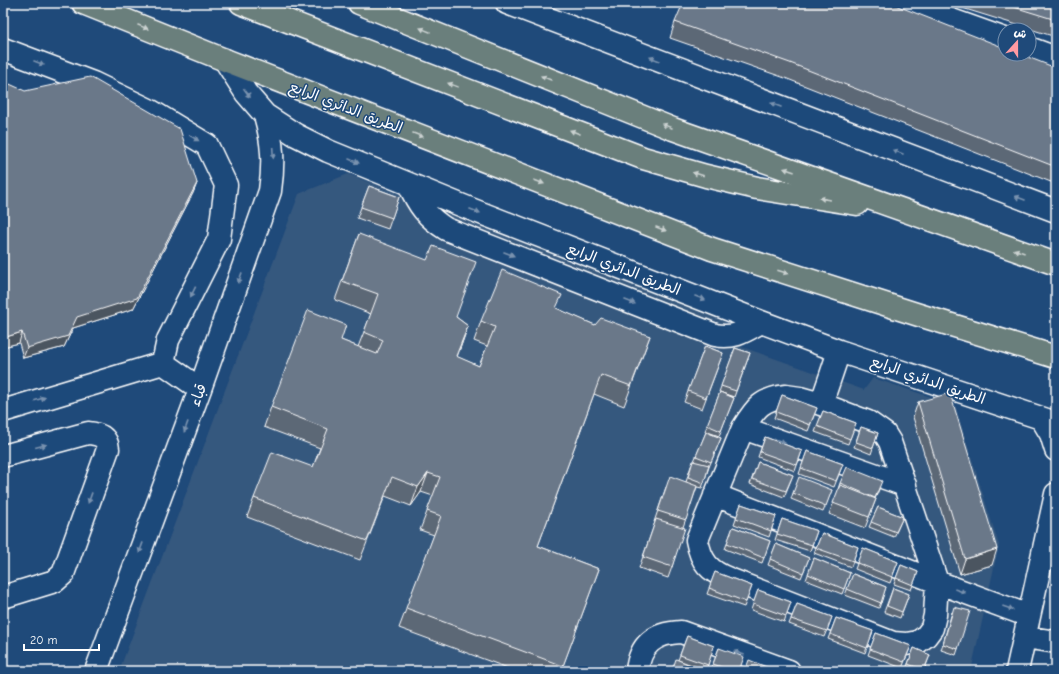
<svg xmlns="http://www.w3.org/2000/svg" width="1059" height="674" viewBox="0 0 1059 674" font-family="'Comic Neue','Playpen Sans Arabic',sans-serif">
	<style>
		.built { fill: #36587e }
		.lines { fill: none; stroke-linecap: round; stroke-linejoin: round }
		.minor-casing { stroke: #fff; stroke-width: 25 }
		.major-casing { stroke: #fff; stroke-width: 25 }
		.minor { stroke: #1f4a7a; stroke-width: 22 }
		.major { stroke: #6b7f7c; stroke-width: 22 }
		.wall { fill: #5c6776; stroke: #fff }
		.shaded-wall { fill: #4b5460; stroke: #fff }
		.building { fill: #6b7889; stroke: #fff }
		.oneway { fill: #cbd2d1 }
		.oneway2 { fill: #7992af }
		.labels { text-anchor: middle; stroke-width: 3; stroke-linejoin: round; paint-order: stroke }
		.street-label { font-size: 15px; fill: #fff; stroke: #1f4a7a }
	</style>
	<rect width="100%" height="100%" fill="#1f4a7a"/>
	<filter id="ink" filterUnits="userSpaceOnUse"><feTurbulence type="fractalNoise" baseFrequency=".025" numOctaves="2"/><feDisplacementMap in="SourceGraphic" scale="8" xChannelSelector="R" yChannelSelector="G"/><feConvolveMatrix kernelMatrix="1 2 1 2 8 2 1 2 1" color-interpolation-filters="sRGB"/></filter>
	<g filter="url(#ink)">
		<path class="built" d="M348,174L724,321L742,347L864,390L873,378L955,405L999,545L971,671H119L299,194Z"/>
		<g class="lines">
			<g class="minor-casing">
				<path id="minor" d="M507,3L1056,211
					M904,3L1005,39
					M1029,48L1056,58
					M3,49L93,83L151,111L207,145L226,185L219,239L168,340L163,363
					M225,60L246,93L265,115L296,135L328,151L468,208L761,322L839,351L1056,423
					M409,184C418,205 427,217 446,229L715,335C735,339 745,331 761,322
					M786,396L800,398L821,404L868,422L885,434L890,442L937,582L935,615L932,628L926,636L918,642L906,644L893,643L729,579C709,571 701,562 697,540L743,428C756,407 762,399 786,396Z
					M821,404L830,378L839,351
					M3,411L163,363L200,389
					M1042,419L1051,434L1056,450
					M743,428L905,485
					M3,456L88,433C100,434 107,437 108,449L63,574L55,581L3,597
					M715,495L937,582L1029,616
					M1025,637L1056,642
					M96,671L200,389L270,191C274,163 273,143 265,115
					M637,671C640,644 655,633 681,632L789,671
					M1017,671L1056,494"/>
			</g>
			<g class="major-casing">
				<path id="major" d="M83,3L225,60L712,249L919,315L1056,357
					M241,3L643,158L706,176L757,188L857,204
					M359,3L673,129L1056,264"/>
			</g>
			<use href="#minor" class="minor"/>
			<use href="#major" class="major"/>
		</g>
		<path class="wall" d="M946,3H1056V37Z
			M675,22L1056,68V184L785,78L670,38Z
			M3,81L197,183L193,193L133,309L73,328L64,347L23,358L19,343L3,347Z
			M369,186L399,197L388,229L357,218Z
			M359,234L456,317L468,326L457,357L479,366L487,346L474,341L481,321L557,309L595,325L650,336L624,406L594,394L538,546L599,569L561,671H516L399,628L434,535L420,530L433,496L421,492L411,506L385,496L360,560L247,517L254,498L313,467L320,448L264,427L271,407L341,340L358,347L371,314L335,300Z
			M705,346L723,353L702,409L684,402Z
			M735,348L750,353L734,397L719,392Z
			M720,392L734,398L719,436L705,431Z
			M782,395L817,408L808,431L774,418Z
			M918,402L992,565L960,574L913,417Z
			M823,411L856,423L848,444L815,432Z
			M861,427L878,433L871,454L854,447Z
			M706,432L721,438L709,467L702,488L697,487L683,527L672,567L668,578L639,568L655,522H654L666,487L686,482L691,466L694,461Z
			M765,437L802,451L795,471L758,457Z
			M807,451L843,464L834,487L799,474Z
			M758,462L793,475L784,497L750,484Z
			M840,483L880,487L875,499H876L865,528L829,514L839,489H838Z
			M832,490L823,512L791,499L793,493Z
			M741,504L776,516L769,537L734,524Z
			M878,507L903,517L894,537L869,527Z
			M782,519L817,531L810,551L775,540Z
			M733,527L770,541L762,563L725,549Z
			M822,533L858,547L851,567L814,553Z
			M776,544L809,558L801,578L768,565Z
			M863,548L898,562L890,583L855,569Z
			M814,558L850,573L842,594L806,580Z
			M901,565L918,572L911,590L894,584Z
			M715,572L752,586L744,607L707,594Z
			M853,574L886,587L879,608L845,595Z
			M893,588L909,594L900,618L884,612Z
			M758,590L791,602L784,622L751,610Z
			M797,604L832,617L824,637L789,624Z
			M952,612L958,649L956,655L941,650Z
			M836,618L873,631L865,653L828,639Z
			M876,633L911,646L902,668L868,655Z
			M687,636L714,646L706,670L678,660Z
			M719,648L739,671H716L711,669Z
			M914,648L930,655L924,671H911L906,669Z"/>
		<path class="shaded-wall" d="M197,183L193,193L133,309L73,328L64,347L23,358L27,348Z
			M468,326L461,346L449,376L456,356Z
			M22,332L19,343L3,347V338Z
			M428,473L421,492L411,506L418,487Z
			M997,549L992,565L960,574L965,559Z"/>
		<path class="building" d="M683,3H890L1005,48V54H1020L1056,68V167L790,63L675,22Z
			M1001,3H1056V20Z
			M90,77L180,129L197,183L137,298L77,317L68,336L27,348L22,332L3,338V81L25,91Z
			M369,186L399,197L392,218L361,207Z
			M359,234L427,260L433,246L476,262L456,317L468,326L456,356L479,366L495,327L481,321L502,270L562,295L556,308L595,325L601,318L650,336L631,386L601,375L538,546L599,569L563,666L406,608L441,516L427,511L440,477L428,473L418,487L392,477L367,541L254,498L272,452L313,467L328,429L271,407L308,310L346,325L341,340L377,354L383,340L364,332L378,294L342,281Z
			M705,346L723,353L706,398L688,391Z
			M735,348L750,353L736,391L721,386Z
			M720,392L734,398L721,431L707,425Z
			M950,393L997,549L965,559L918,402Z
			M782,395L817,408L810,425L776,412Z
			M823,411L856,423L850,439L817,426Z
			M861,427L878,433L873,448L856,442Z
			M706,432L721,438L711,462L696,456Z
			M765,437L802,451L797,465L760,452Z
			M807,451L843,464L836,481L801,468Z
			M693,461L709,465L704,483L688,477Z
			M758,462L793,475L786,491L752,479Z
			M847,467L882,481L875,498L840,483Z
			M670,476L697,486L686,520L658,511Z
			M799,477L832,490L826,506L793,493Z
			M840,485L876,499L869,517L833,503Z
			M741,504L776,516L771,531L736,518Z
			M878,507L903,517L896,532L871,522Z
			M656,519L685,528L672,567L643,557Z
			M782,519L817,531L812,545L777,534Z
			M733,527L770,541L764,558L727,543Z
			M822,533L858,547L853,561L816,548Z
			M776,544L809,558L803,573L770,559Z
			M863,548L898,562L892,577L857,563Z
			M814,558L850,573L844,589L808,574Z
			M901,565L918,572L913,585L896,578Z
			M715,572L752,586L746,602L709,588Z
			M853,574L886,587L881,603L847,589Z
			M893,588L909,594L902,612L887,606Z
			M758,590L791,602L786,616L753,604Z
			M797,604L832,617L827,631L791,619Z
			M954,607L970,611L958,649L943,644Z
			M836,618L873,631L867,648L830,634Z
			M876,633L911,646L904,662L870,649Z
			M687,636L714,646L708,665L680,655Z
			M719,648L744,657L739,671H733L713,664Z
			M914,648L930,655L924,670L908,664Z
			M676,659L704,671H672Z
			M749,660L774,670V671H745Z"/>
		<defs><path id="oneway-solid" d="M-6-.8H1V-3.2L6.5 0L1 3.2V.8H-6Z"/></defs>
		<g class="oneway">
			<use href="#oneway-solid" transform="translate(143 27) rotate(22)"/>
			<use href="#oneway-solid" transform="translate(425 30) rotate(-158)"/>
			<use href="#oneway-solid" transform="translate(546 78) rotate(-158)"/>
			<use href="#oneway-solid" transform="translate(453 85) rotate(-159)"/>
			<use href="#oneway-solid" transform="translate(667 126) rotate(-158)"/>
			<use href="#oneway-solid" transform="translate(575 132) rotate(-159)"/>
			<use href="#oneway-solid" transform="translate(418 135) rotate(21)"/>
			<use href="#oneway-solid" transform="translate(789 170) rotate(-161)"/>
			<use href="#oneway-solid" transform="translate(698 174) rotate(-164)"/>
			<use href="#oneway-solid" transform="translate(539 182) rotate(21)"/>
			<use href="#oneway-solid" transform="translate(825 199) rotate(-171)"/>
			<use href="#oneway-solid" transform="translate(661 229) rotate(21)"/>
			<use href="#oneway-solid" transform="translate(1019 251) rotate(-161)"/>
			<use href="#oneway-solid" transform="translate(783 272) rotate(18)"/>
		</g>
		<g class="oneway2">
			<use href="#oneway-solid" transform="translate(655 59) rotate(-159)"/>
			<use href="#oneway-solid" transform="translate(39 63) rotate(21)"/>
			<use href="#oneway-solid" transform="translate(247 93) rotate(54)"/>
			<use href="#oneway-solid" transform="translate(776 105) rotate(-159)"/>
			<use href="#oneway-solid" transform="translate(194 138) rotate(31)"/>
			<use href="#oneway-solid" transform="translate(898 152) rotate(-159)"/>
			<use href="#oneway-solid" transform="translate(273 153) rotate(87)"/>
			<use href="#oneway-solid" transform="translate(354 161) rotate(23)"/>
			<use href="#oneway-solid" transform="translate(1020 198) rotate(-159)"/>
			<use href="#oneway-solid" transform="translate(475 211) rotate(21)"/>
			<use href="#oneway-solid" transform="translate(509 254) rotate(21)"/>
			<use href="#oneway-solid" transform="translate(240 278) rotate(110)"/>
			<use href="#oneway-solid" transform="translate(193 292) rotate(116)"/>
			<use href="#oneway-solid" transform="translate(700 298) rotate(21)"/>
			<use href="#oneway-solid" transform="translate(630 302) rotate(21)"/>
			<use href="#oneway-solid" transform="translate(40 399) rotate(-17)"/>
			<use href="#oneway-solid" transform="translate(186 427) rotate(110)"/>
			<use href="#oneway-solid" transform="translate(780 441) rotate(20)"/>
			<use href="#oneway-solid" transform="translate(41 446) rotate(-15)"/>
			<use href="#oneway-solid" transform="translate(90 498) rotate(110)"/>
			<use href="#oneway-solid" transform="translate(141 548) rotate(110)"/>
			<use href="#oneway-solid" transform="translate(960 591) rotate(20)"/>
			<use href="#oneway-solid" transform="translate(1008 608) rotate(20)"/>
			<use href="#oneway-solid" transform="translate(739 653) rotate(-160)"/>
		</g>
	</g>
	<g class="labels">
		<g class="street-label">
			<text transform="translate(346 107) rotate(21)" y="5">الطريق الدائري الرابع</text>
			<text transform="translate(624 269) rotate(21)" y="5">الطريق الدائري الرابع</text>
			<text transform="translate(928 380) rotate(19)" y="5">الطريق الدائري الرابع</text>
			<text transform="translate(198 395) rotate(-70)" y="5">قباء</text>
		</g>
	</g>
	<rect width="1059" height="674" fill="none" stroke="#1f4a7a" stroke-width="16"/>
	<rect x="8" y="8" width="1043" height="658" fill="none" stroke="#fff" stroke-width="1.5" filter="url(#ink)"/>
	<g transform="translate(1017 42) rotate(21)"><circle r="19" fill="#1f4a7a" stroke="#7992af"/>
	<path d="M0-3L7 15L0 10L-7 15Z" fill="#ff9aa2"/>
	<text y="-6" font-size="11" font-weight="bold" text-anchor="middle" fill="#ffffff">ش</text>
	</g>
	<path d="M24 644v6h75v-6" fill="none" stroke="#ffffff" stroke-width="2"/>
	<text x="30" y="644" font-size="12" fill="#ffffff" stroke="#1f4a7a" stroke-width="3" paint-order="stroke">20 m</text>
</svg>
